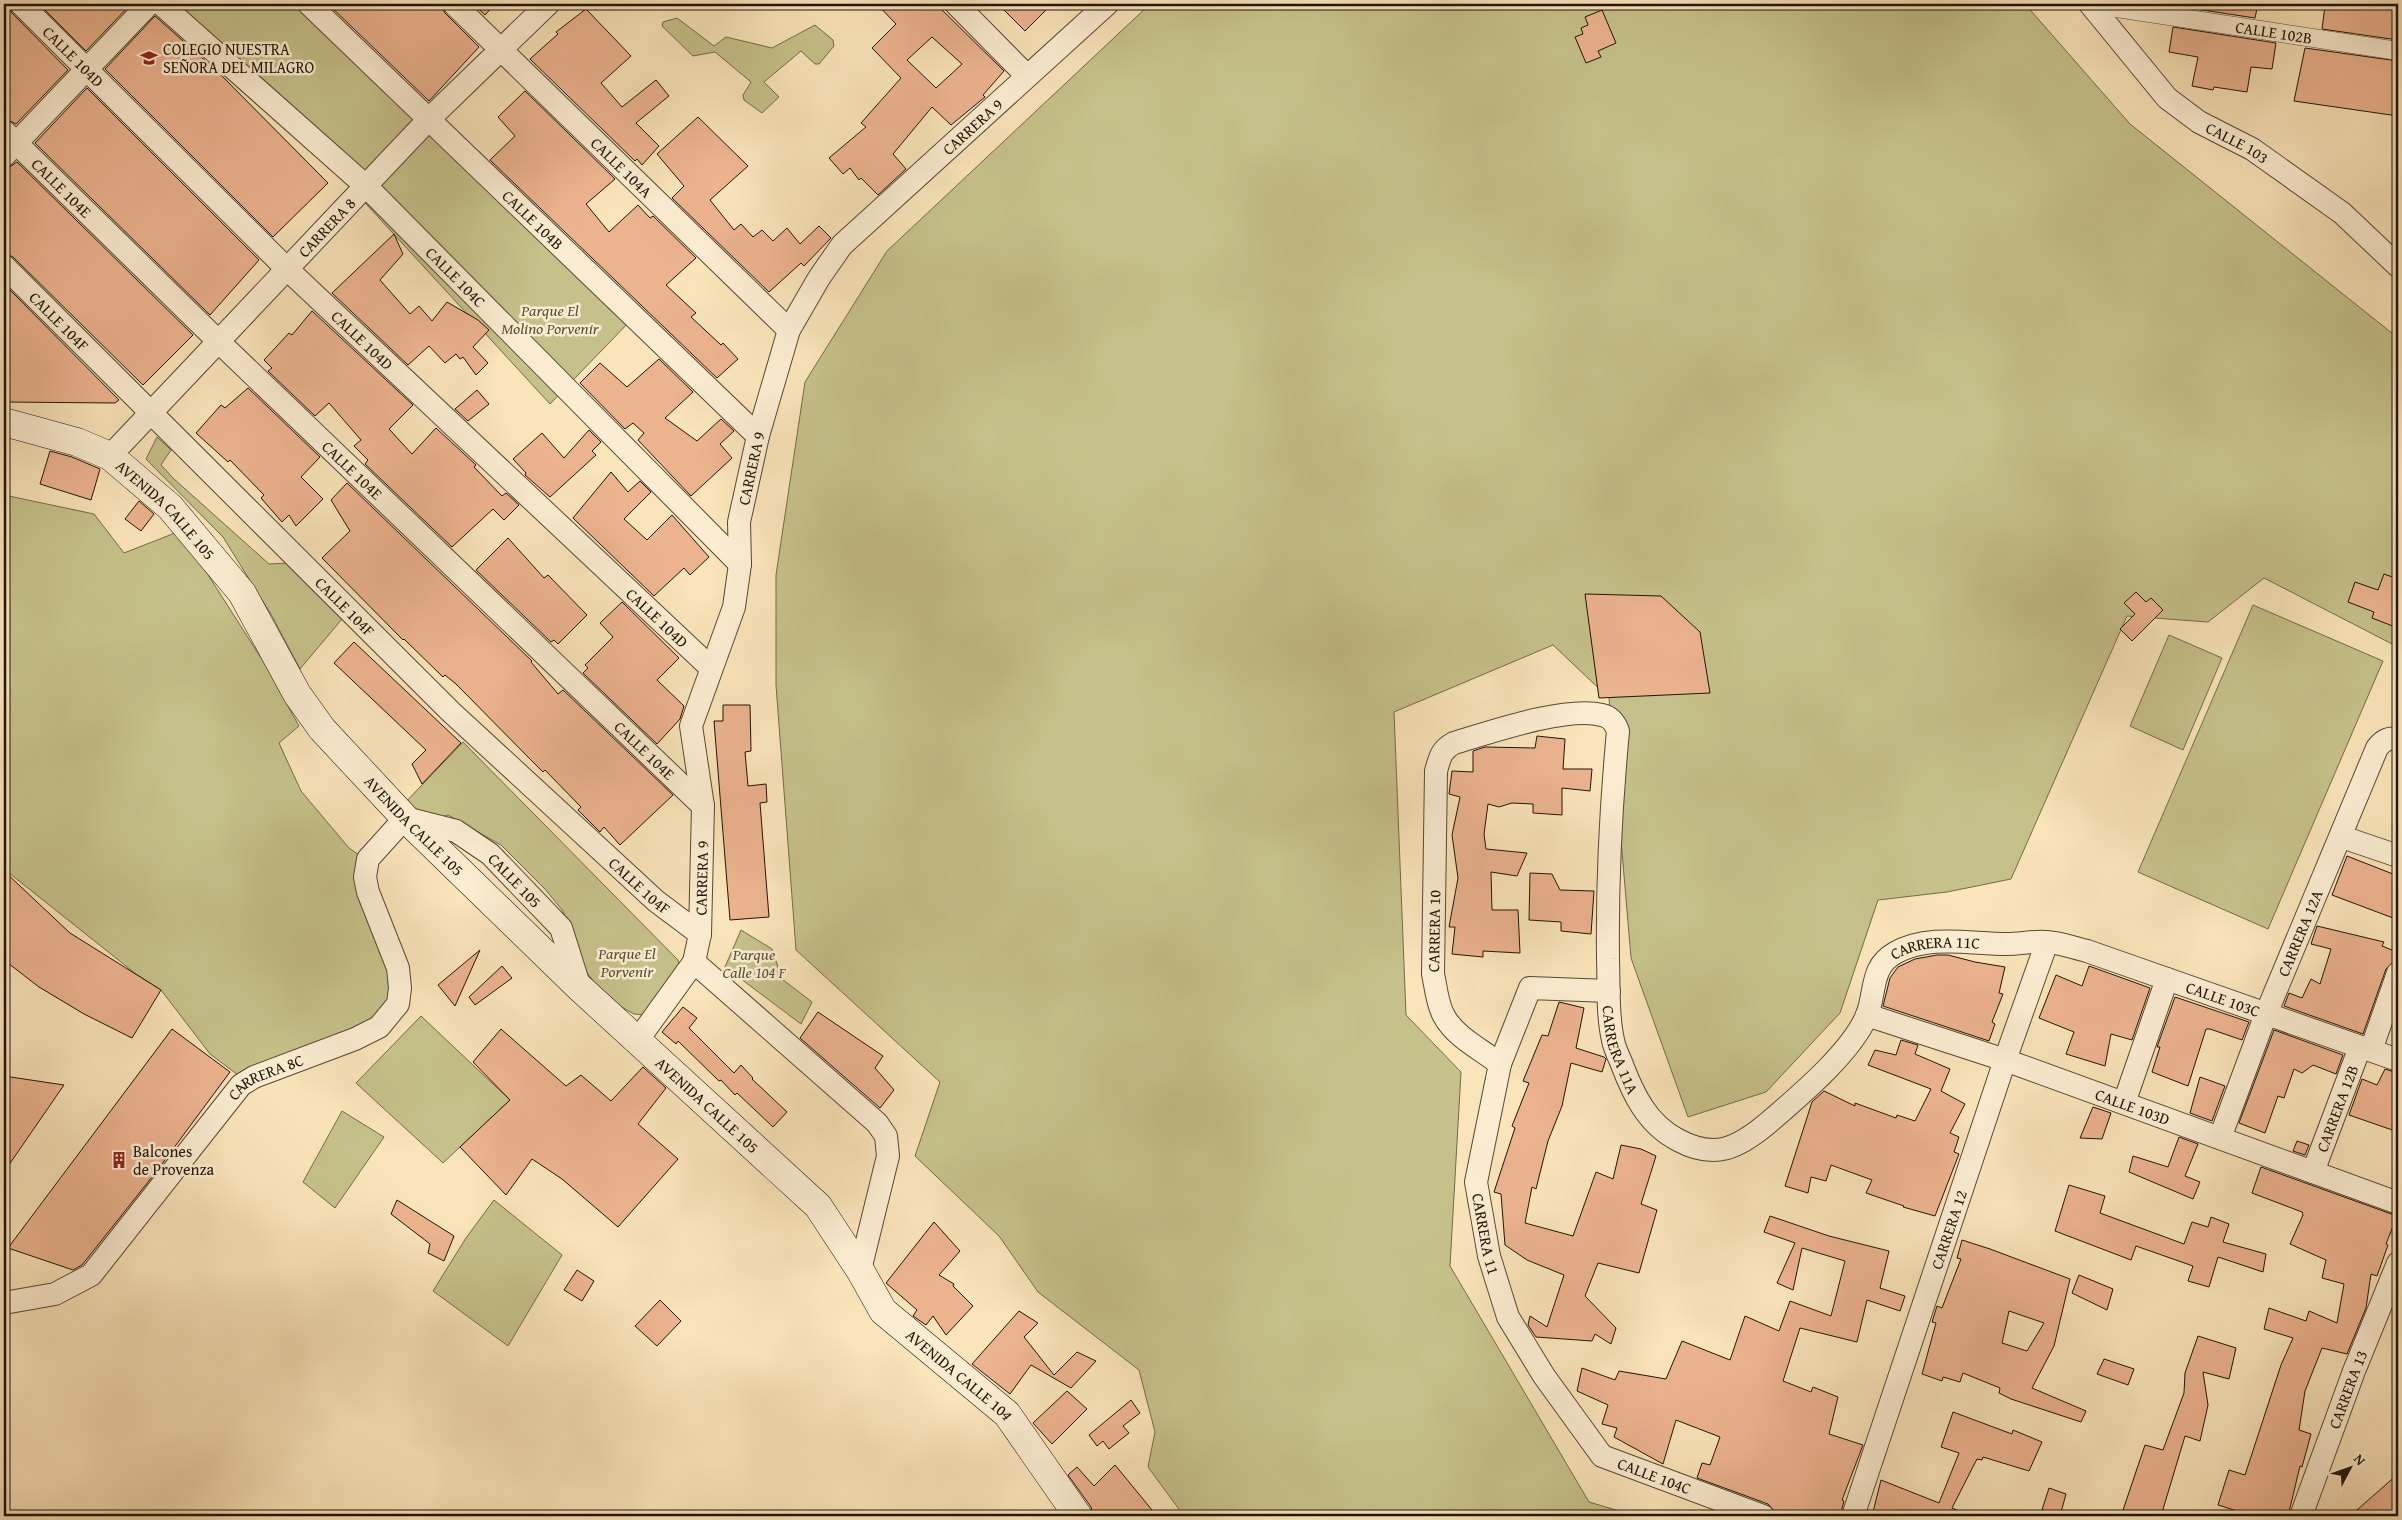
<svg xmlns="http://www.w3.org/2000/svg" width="2402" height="1520" viewBox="0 0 2402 1520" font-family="'Gentium Book Plus',serif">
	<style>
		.green { fill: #c6c18a; stroke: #736a48 }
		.building { fill: #ecb38f; stroke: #201405; fill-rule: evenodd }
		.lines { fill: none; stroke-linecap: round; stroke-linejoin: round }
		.pedestrian-casing { stroke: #564832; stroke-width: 19 }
		.minor-casing { stroke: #564832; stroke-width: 24 }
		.secondary-casing { stroke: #201405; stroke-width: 29 }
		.pedestrian { stroke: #fcedd2; stroke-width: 18 }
		.minor { stroke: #fcedd2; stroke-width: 22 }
		.secondary { stroke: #fcedd2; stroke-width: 28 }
		.labels { text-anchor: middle; stroke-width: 5; stroke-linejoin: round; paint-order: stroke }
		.street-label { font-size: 16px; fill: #201405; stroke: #fcedd2 }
		.poi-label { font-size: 16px; fill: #201405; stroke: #fcedd2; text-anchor: start }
		.park-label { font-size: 16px; font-style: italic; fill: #5a5134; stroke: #fcedd2 }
	</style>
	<rect width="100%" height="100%" fill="#fae4ba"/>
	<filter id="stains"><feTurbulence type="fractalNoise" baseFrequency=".004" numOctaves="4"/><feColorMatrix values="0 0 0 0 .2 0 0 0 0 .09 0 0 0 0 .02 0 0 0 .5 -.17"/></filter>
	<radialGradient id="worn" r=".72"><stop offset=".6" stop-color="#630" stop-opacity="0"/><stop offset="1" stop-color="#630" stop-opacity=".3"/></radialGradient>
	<path class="green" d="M159,4H308L632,319L550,404L356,193Z
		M1150,4H2025L2130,124L2398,338V647L2264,578L2208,622L2127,616L2011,879L1947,892L1878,900L1840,1013L1766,1092L1688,1117L1631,958L1609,698L1553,645L1394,712L1406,1015L1461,1072L1450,1266L1589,1502L1636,1516H1184L1148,1467L1155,1432L1139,1370L1038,1292L999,1236L915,1156L940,1082L796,950L776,685V575L805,382L887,251Z
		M677,18L714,46L726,37L772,48L815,25L833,40L834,46L819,64H815L801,51L764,82L779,97L762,113L744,100L743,95L751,82L715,52L693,56L662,26L663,22Z
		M157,437L171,450L161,465L174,479L269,564L288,563L342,619L300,669L272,616L223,537L146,459Z
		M4,495L94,514L124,553L180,531L263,661L299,726L279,743L301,791L349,848L365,859L398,990L366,1029L238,1075L210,1054L161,990L136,974L4,869Z
		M2253,605L2383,661L2268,929L2138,872Z
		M2169,635L2222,658L2183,750L2130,726Z
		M463,742L678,960L681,972L645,1015L634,1014L620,1006L596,985L582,966L574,947L563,911L545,889L501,845L448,815L436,819L400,808Z
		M741,930L772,949L782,979L812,1002L801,1024L725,967Z
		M421,1016L510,1100L443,1163L356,1083Z
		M342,1111L384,1137L335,1208L303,1182Z
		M494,1200L562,1255L508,1346L433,1291L466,1238Z"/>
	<path class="building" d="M4,4H8L12,13L68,70L16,124L4,118Z
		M39,4H131L86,51Z
		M328,4H441L445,13L479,47L429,101Z
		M473,4H495L485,15Z
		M877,4H936L1004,71L983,95L985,97L951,125L932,107L893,154L906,169L878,195L861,178L859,180L850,168L843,174L829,158L866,127L861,123L901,78L872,48L896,24ZM932,37L962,64L936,88L907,60Z
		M998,4H1052L1025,31Z
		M2176,4H2258L2255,18L2176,6Z
		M2350,4H2398V40L2322,29L2325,6L2349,9Z
		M586,9L631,56L601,83L622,107L656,80L669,96L636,123L659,146L642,165L637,159L635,161L530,59L558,34L556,32Z
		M1602,10L1616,43L1598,51L1601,57L1586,63L1575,37L1583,34L1581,28L1588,25L1585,17Z
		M155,16L218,72L328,183L273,237L105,69Z
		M2173,27L2276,43L2272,69L2251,67L2247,92L2214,87L2213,90L2192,86L2198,57L2169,52Z
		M2305,48L2398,61V116L2294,101Z
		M87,88L259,260L210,315L35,143Z
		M525,91L615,179L586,204L609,232L638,205L650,218L653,216L696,258L666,285L696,313L691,317L721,345L723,343L738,359L717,378L490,160L515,136L498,117Z
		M698,117L748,166L710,200L734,230L741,224L753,237L762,230L773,241L787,228L800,244L819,226L831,238L804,266L801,263L769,292L672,198L684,186L657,154Z
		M17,162L193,335L143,385L13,257L4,253V169L8,168Z
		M394,234L403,254L380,280L410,314L419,306L432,321L447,302L478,320L489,330L473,347L488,363L476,375L463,357L460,359L456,354L445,363L429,346L408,365L332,293Z
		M4,284L119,400L115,403L4,402Z
		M312,311L413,405L389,429L412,454L436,428L476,465L474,467L502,496L506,493L519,505L504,520L493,509L452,547L365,464L368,460L354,446L361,440L329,403L315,416L268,371L272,368L264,360L289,333L292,335Z
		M659,359L693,392L665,418L697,441L721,419L734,431L720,444L732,458L691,496L638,440L644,433L633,423L625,429L580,383L600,363L627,387Z
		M248,388L320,457L301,477L323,499L296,526L289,515L282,522L261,498L264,495L230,460L228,462L196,433L221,405L225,408Z
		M477,390L489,404L468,421L455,409Z
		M589,430L601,442L592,451L596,455L550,497L525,475L526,473L513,459L542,433L564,458Z
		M50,451L72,457L100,469L91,500L40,484Z
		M611,472L628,492L640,481L651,492L624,519L647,540L672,515L709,557L690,575L684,568L654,596L573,518Z
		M347,483L532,661L531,662L558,694L563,690L673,795L620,845L604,827L600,832L578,810L581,807L545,770L543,772L530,759L456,684L445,675L443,677L404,639L403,640L322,558L350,531L331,500Z
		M139,501L154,514L141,531L125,519Z
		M508,538L544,578L548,575L587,615L558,644L554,640L551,642L476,570Z
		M2384,574L2398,579V628L2372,618L2374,612L2348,602L2355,582L2378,590Z
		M2136,592L2146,602L2151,598L2163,610L2132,641L2120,629L2135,614L2124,603Z
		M1585,594L1661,596L1700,632L1710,693L1599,698Z
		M622,602L679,658L657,680L684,706L680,719L657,744L583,673L588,668L585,665L613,637L600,623Z
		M354,642L461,743L422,784L412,764L426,750L334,663Z
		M723,705H750L751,751L745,752L748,786L766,784L767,802L760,803L769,917L730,920L714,721H723Z
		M1537,736L1565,739L1563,769H1592L1590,791L1562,788V815L1533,813V804L1512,803L1499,807L1488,804L1484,834L1486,849L1527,853L1517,876L1491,872L1492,910H1518L1520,953L1483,951V957L1452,954L1455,927H1449L1458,878L1452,835L1460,797L1449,794L1452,771L1473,772V751L1485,747L1535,748Z
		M2347,856L2398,876V907L2393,918L2332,895Z
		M4,871L70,933L161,990L132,1038L84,1014L39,987L4,960Z
		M1530,873L1552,874L1560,890L1594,891L1591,934L1561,931V922L1529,920Z
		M2317,926L2384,942L2382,946L2397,952L2394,961L2386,969L2363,1034L2284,1006L2289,993L2302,998L2311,979L2320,984L2331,949L2311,944Z
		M480,950L455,1006L438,985Z
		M1937,955H1948L1975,962L2005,967L1999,993L2003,994L1992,1022L1995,1024L1989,1041L1883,1006L1890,978L1898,967L1915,959Z
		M502,966L512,978L475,1005L469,997Z
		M2089,966L2150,988L2132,1040L2111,1034L2105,1066L2066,1054L2074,1032L2039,1018L2056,975L2082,986Z
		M2175,997L2249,1022L2242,1040L2210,1029H2206L2188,1086L2152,1072L2160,1047H2157Z
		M1559,1002L1584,1008L1576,1048L1604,1057L1606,1059L1602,1072L1571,1063L1562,1106L1548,1141L1536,1189L1532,1187L1525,1223L1573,1236L1596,1172L1613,1179L1621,1145L1641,1149L1656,1156L1641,1204L1657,1210L1639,1273L1598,1263L1585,1296L1616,1328L1611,1344L1595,1334L1592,1341L1536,1337L1528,1325L1530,1316L1547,1327L1564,1275L1527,1260L1505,1245L1501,1194L1494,1192L1515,1128L1512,1126L1529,1083L1523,1081L1542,1035L1548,1036Z
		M683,1007L697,1018L689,1028L734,1073L741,1065L753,1078L752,1079L787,1112L773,1127L737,1093L735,1095L721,1080L719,1081L678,1041L676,1044L662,1032Z
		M818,1012L883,1056L875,1068L894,1090L880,1108L800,1038Z
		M172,1029L230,1072L156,1172L82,1265L73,1270L8,1248Z
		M501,1029L566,1086L581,1075L611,1101L643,1067L666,1088L638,1124L678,1159L618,1227L562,1179L532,1159L506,1195L460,1147L510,1100L473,1062Z
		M2274,1030L2343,1055L2336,1074L2313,1065L2302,1073L2294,1069L2284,1098L2278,1096L2265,1133L2239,1123Z
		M1901,1040L1918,1045L1915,1054L1950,1069L1941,1091L1965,1104L1950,1133L1959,1137L1954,1152L1959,1154L1935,1216L1903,1207L1904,1206L1866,1193L1872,1180L1831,1165L1826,1181L1811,1177L1808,1193L1785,1186L1812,1102L1824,1091L1855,1106V1103L1896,1118L1897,1115L1915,1121L1931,1089L1868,1065L1875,1050L1896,1055Z
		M2385,1069L2398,1073V1132L2349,1115L2362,1079L2377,1085Z
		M4,1076L64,1085L4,1172Z
		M2200,1077L2225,1086L2212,1121L2190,1113Z
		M2093,1107L2111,1113L2102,1139L2080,1138Z
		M2179,1137L2198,1144L2185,1176L2200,1182L2193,1199L2129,1172L2133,1156L2168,1167Z
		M2297,1141L2309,1145L2305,1155L2293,1151Z
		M2261,1167L2397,1216L2386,1244L2388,1245L2377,1276L2371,1274L2366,1308L2347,1354L2322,1348L2305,1391L2299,1430L2311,1434L2302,1467L2300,1466L2288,1516H2253L2218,1505L2229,1470L2245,1475L2281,1365L2293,1338L2264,1329L2269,1308L2306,1321L2309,1311L2337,1323L2344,1284L2322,1278L2326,1260L2290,1244L2303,1215L2302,1212L2252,1193Z
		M2069,1185L2105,1196L2100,1213L2184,1244L2192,1222L2208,1227L2211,1217L2229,1224L2223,1242L2266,1254L2263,1272L2218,1257L2209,1287L2188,1281L2193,1266L2136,1246L2131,1260L2055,1231Z
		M397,1200L454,1236L444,1261L428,1253L430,1244L391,1214Z
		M1770,1216L1829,1236L1889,1251L1880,1288L1905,1296L1900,1311L1867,1300L1857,1342L1800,1328L1783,1381L1811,1392L1813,1387L1838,1397L1829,1434L1863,1445L1842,1500L1844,1501L1840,1516H1788L1775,1512L1768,1504L1697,1478L1702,1463L1710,1465L1720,1437L1676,1420L1663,1464L1614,1437L1617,1428L1602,1424L1608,1405L1577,1391L1582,1368L1615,1380L1619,1371L1666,1379L1682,1341L1730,1360L1745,1316L1779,1331L1790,1301L1831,1316L1845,1261L1802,1248L1793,1290L1777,1283L1795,1243L1764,1232Z
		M934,1222L960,1251L939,1275L954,1284L953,1286L973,1306L946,1335L933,1316L926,1325L913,1316L917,1310L886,1283Z
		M1962,1240L1990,1249L2070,1279L2054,1346L2032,1388L2086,1411L2081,1422L2011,1399L1999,1393L2000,1388L1963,1373L1960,1382L1943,1377L1942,1381L1922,1374L1936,1323L1932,1322L1937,1306L1942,1308L1961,1259L1957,1258ZM2009,1311L2044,1323L2027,1351L2002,1343Z
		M577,1270L594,1281L582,1301L564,1290Z
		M2079,1275L2113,1289L2107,1310L2072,1293Z
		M660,1300L681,1321L657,1346L635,1326Z
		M1019,1311L1038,1323L1024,1337L1054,1375L1077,1352L1096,1361L1071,1388L1031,1365L1010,1394L972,1364Z
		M2198,1336L2236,1348L2229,1379L2203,1372L2208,1405L2200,1441L2185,1436L2161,1516H2121L2145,1445L2163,1450L2184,1393L2185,1373Z
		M2104,1359L2134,1369L2128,1385L2097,1374Z
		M1067,1391L1087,1409L1052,1444L1033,1423Z
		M1131,1400L1140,1413L1123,1426L1129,1433L1109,1449L1103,1441L1097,1446L1089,1435Z
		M1953,1412L2012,1434L2013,1430L2042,1442L2029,1471L1983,1457L1982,1460L1977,1459L1952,1508L1971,1516H1867L1869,1510L1873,1512L1881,1480L1939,1503L1959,1453L1941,1447Z
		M1115,1465L1157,1516H1093L1091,1507L1068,1475L1077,1467L1094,1486Z
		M2398,1474V1516H2350Z
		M2049,1488L2066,1494L2060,1516H2040Z"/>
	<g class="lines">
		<g class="pedestrian-casing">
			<g id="pedestrian">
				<path id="s1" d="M2090,4L2398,51"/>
			</g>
		</g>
		<g class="minor-casing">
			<g id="minor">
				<path id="s2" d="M21,4L286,268L711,668"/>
				<path id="s3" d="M161,4L367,187L740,564"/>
				<path id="s4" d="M309,4L758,436"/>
				<path id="s5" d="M454,4L789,330"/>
				<path d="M956,4L1027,76"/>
				<path id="s6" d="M2090,4L2167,98L2199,122L2252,149L2342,213L2398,266"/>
				<path id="s7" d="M4,131L218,341L703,806"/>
				<path d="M4,156L149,4"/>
				<path id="s8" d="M4,266L451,712L656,901L700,934"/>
				<path id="s9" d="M110,456L428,120L548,4"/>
				<path d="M2342,837L2398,856"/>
				<path d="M694,962L877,1123L886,1136L888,1156L860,1270"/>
				<path id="s10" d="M1609,991L1530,988L1500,1064L1476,1182L1489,1256L1508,1317L1544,1376L1602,1456L1763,1516"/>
				<path id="s11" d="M1867,1015L2005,1060L2398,1203"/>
				<path id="s12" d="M637,1041L694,962L700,934L703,806L691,726L734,607L740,564L739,522L758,436L789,330L819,278L842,245L1107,4"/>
				<path d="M2371,1050L2398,973"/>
				<path id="s13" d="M1500,1064C1482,1050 1455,1037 1444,1016C1437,1004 1436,987 1433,974L1436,771C1440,757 1441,750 1454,743C1491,732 1566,706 1602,715C1611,717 1615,723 1618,731C1611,805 1607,884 1608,959C1609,985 1607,1014 1613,1040C1614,1047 1618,1055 1621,1062C1633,1094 1647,1124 1678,1140C1715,1160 1738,1148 1768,1123C1798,1097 1852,1052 1867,1015C1876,992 1870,967 1895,953C1929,934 1970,944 2007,944C2020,944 2033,941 2045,942C2059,942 2074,948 2087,951L2398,1060"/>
				<path d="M2124,1103L2167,979"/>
				<path id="s14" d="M2220,1138L2266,1014L2377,748C2383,740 2389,737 2398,739"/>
				<path id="s15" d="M2313,1172L2360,1047"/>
				<path id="s16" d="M4,1303L55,1294L91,1275L241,1085L254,1077L355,1039L379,1027L398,1004L400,988L398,968L368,892L365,877L368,859L405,818L456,831L490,854L561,928L580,988"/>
				<path id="s17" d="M1853,1516L2005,1060L2047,942"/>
				<path id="s18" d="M2301,1516L2354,1371L2398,1263"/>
			</g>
		</g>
		<g class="secondary-casing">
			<g id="secondary">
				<path id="s19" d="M4,422L77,442L110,456L170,507L242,593L297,694L322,729L405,818L580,988L818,1206L860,1270L883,1311L1007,1414L1078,1516"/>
			</g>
		</g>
		<use href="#pedestrian" class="pedestrian"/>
		<use href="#minor" class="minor"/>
		<use href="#secondary" class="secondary"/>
	</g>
	<defs>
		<g id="school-bare" transform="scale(1.35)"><path d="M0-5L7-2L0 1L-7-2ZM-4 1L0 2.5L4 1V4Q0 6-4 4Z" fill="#8f2418" stroke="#fcedd2" stroke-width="2.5" paint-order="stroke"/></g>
		<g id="building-bare" transform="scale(1.35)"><path d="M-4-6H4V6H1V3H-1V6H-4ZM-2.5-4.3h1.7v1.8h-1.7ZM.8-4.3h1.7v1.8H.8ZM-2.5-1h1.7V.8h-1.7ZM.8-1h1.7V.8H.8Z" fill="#8f2418" stroke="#fcedd2" stroke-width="2.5" paint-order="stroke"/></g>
	</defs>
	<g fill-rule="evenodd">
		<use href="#school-bare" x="149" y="58"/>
		<use href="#building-bare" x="119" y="1160"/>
	</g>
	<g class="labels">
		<g class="street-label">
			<text dy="6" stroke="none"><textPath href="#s1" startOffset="186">CALLE 102B</textPath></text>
			<text dy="6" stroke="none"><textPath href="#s2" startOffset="74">CALLE 104D</textPath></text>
			<text dy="6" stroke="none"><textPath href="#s12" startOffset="1022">CARRERA 9</textPath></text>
			<text dy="6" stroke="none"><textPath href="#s6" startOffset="205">CALLE 103</textPath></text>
			<text dy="6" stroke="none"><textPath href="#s5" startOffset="234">CALLE 104A</textPath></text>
			<text dy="6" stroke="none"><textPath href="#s7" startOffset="81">CALLE 104E</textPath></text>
			<text dy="6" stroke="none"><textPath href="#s4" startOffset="311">CALLE 104B</textPath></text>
			<text dy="6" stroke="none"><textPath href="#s9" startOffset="315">CARRERA 8</textPath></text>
			<text dy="6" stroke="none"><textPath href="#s3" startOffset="402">CALLE 104C</textPath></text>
			<text dy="6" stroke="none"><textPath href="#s8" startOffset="78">CALLE 104F</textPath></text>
			<text dy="6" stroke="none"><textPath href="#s2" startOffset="479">CALLE 104D</textPath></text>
			<text dy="6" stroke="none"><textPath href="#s12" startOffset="602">CARRERA 9</textPath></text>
			<text dy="6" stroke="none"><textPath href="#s7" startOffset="486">CALLE 104E</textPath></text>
			<text dy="6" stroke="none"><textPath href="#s19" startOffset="189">AVENIDA CALLE 105</textPath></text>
			<text dy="6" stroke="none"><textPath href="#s8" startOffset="482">CALLE 104F</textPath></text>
			<text dy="6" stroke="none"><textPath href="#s2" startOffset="884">CALLE 104D</textPath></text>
			<text dy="6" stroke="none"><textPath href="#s7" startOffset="891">CALLE 104E</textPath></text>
			<text dy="6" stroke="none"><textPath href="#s19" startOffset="594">AVENIDA CALLE 105</textPath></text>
			<text dy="6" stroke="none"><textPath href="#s12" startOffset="182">CARRERA 9</textPath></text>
			<text dy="6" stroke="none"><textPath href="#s16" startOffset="851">CALLE 105</textPath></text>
			<text dy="6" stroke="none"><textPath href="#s8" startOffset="888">CALLE 104F</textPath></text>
			<text dy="6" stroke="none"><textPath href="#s13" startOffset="161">CARRERA 10</textPath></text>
			<text dy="6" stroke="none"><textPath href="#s14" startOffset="220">CARRERA 12A</textPath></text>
			<text dy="6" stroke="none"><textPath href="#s13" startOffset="1322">CARRERA 11C</textPath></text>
			<text dy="6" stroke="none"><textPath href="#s13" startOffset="1620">CALLE 103C</textPath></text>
			<text dy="6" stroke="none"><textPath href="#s13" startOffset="852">CARRERA 11A</textPath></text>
			<text dy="6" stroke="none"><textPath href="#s16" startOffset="360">CARRERA 8C</textPath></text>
			<text dy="6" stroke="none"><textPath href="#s19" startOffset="999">AVENIDA CALLE 105</textPath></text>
			<text dy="6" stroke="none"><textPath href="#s11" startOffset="281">CALLE 103D</textPath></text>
			<text dy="6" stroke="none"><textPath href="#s15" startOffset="68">CARRERA 12B</textPath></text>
			<text dy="6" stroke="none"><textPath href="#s17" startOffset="302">CARRERA 12</textPath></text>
			<text dy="6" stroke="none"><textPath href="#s10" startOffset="334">CARRERA 11</textPath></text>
			<text dy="6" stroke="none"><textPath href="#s19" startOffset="1372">AVENIDA CALLE 104</textPath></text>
			<text dy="6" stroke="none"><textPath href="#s18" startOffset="135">CARRERA 13</textPath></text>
			<text dy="6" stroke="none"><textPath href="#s10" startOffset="644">CALLE 104C</textPath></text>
		</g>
		<g class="poi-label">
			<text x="163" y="55">COLEGIO NUESTRA<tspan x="163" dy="18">SEÑORA DEL MILAGRO</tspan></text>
			<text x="133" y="1157">Balcones<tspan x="133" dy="18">de Provenza</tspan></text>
		</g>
		<g class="park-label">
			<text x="550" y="316">Parque El<tspan x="550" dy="18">Molino Porvenir</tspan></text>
			<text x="627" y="959">Parque El<tspan x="627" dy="18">Porvenir</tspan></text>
			<text x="754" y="960">Parque<tspan x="754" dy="18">Calle 104 F</tspan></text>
		</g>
	</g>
	<rect width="2402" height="1520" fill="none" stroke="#fae4ba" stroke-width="20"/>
	<rect x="5" y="5" width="2392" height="1510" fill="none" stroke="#201405" stroke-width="2.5"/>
	<rect x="10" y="10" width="2382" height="1500" fill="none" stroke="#201405"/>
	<g transform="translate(2350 1468) rotate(49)" stroke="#fcedd2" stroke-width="4" paint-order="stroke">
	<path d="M0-4L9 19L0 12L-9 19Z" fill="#201405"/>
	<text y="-8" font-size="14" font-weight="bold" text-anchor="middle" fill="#201405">N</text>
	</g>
	<rect width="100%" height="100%" filter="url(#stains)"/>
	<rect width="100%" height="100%" fill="url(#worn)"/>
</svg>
